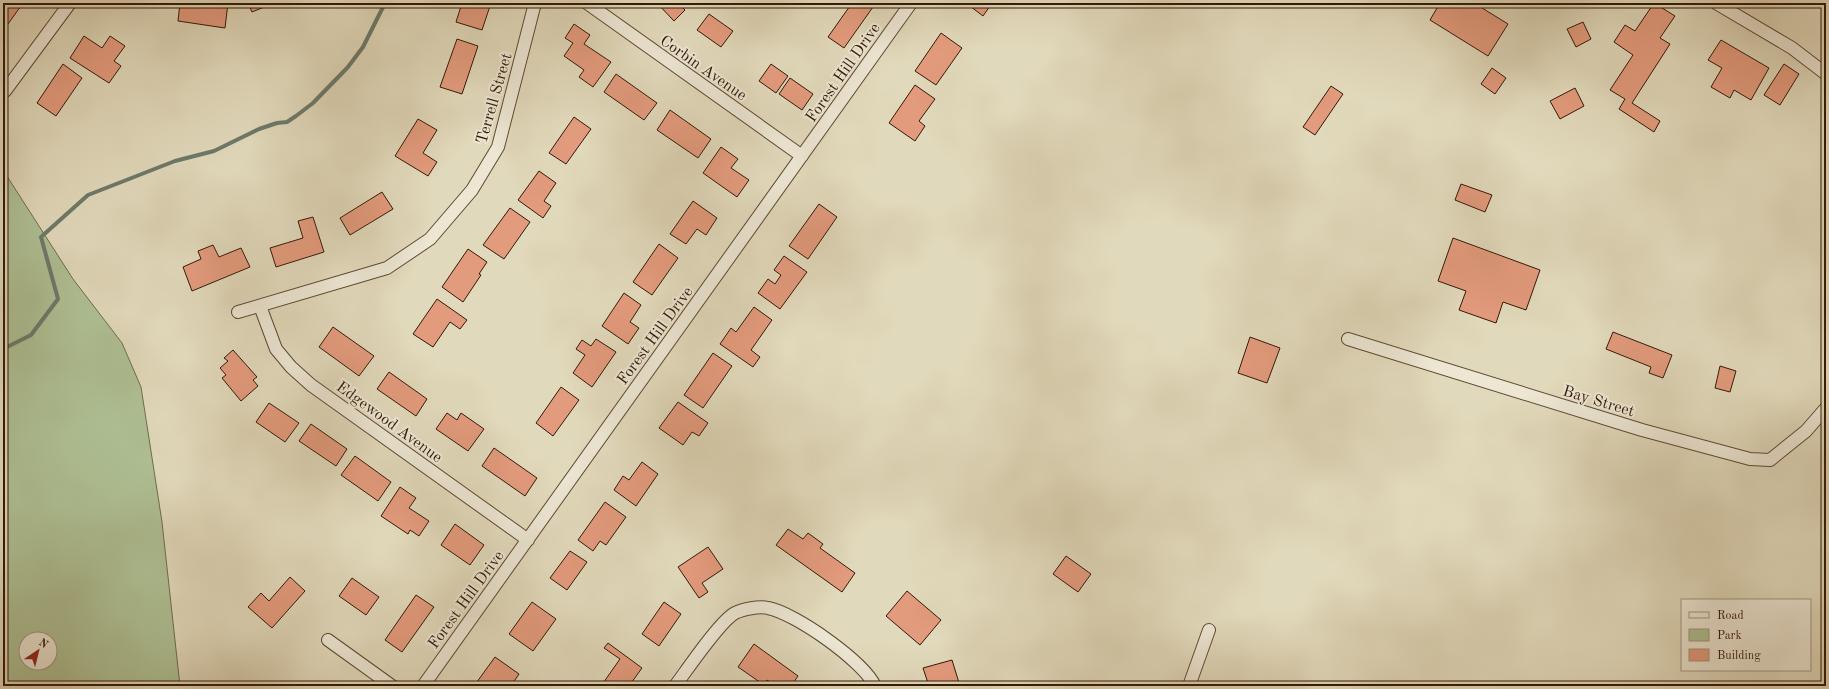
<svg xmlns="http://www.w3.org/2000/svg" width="1829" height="689" viewBox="0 0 1829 689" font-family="'Old Standard TT',serif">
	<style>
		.green { fill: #aec094; stroke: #706c4e; fill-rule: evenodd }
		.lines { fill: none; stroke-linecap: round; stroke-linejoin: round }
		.stream { stroke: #6d7a6b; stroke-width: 4 }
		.building { fill: #e39b7d; stroke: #321907 }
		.street-casing { stroke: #5e4934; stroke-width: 14 }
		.street { stroke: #ece6d3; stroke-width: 12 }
		.labels { text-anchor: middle; stroke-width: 4; stroke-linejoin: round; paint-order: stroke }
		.street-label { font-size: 16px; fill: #321907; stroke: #ece6d3 }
	</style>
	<rect width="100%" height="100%" fill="#e1d9bb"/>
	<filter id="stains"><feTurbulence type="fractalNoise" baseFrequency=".005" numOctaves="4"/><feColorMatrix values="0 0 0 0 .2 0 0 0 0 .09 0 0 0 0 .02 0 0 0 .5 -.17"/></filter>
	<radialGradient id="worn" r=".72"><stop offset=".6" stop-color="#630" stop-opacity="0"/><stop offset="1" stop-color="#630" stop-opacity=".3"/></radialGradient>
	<path class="green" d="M3,170L73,279L122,343L141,387L162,522L180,686H3ZM26,639H50V663H26Z"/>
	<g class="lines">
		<path class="stream" d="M3,349L31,335L58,299L41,237L88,195L175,161L214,151L259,129L277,123L287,122L296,116L313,103L348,67L363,47L385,3"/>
	</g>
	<path class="building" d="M3,3H23L3,31Z
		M180,3H228L225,28L178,21Z
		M248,3H274L252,12Z
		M462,3H491L482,30L456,22Z
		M657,3H678L685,10L674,21Z
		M852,3H866L873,7L844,48L828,37Z
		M966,3H992L983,16Z
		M1440,3H1474L1508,24L1488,56L1430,20Z
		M1654,3L1675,16L1660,38L1670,44L1632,103L1660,121L1654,132L1619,109L1625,99L1610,90L1633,55L1614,42L1625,25L1635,31Z
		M709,14L733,31L721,47L697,30Z
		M1583,22L1591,39L1576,47L1567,29Z
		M574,24L590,35L584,44L611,62L593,87L579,77L584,70L564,56L573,43L565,38Z
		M941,33L962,48L936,85L915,71Z
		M84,36L102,48L110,36L125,46L114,61L121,66L109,83L70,58Z
		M457,39L478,46L462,94L440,87Z
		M1721,40L1769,68L1751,100L1734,90L1730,98L1711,87L1722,68L1708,60Z
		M63,64L82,78L56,116L37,103Z
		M771,64L788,76L776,93L759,81Z
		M1784,64L1799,74L1780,105L1764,95Z
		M1492,68L1506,78L1495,94L1481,84Z
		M616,74L657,103L644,120L604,92Z
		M790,78L813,94L802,110L779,94Z
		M915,85L935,99L919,121L925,126L915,141L889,123Z
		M1331,86L1343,94L1315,135L1303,127Z
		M1575,88L1584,106L1560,119L1550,101Z
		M670,110L711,139L698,158L657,130Z
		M574,117L591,129L566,164L549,153Z
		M418,119L437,130L423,153L437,162L428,176L395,156Z
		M721,147L738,159L731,168L749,180L737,197L703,173Z
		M539,171L556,183L544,201L551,206L543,218L518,200Z
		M1461,184L1492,195L1485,212L1455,200Z
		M382,192L393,209L350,235L340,218Z
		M693,201L717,218L706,235L697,229L686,244L670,234Z
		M819,204L837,217L808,259L789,246Z
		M510,208L530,222L504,259L483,245Z
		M313,217L324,252L276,267L270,248L303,238L298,221Z
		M1453,238L1540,270L1526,310L1503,302L1496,323L1459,310L1466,291L1438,281Z
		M659,244L678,258L652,295L633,282Z
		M213,245L219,257L241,248L250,267L192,291L183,267L201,259L198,251Z
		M468,249L487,262L479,274L481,275L463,302L442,287Z
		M784,256L807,272L780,309L758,293L768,279L775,284L781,275L774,270Z
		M624,293L641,305L630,322L639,328L628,344L602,326Z
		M437,299L467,320L460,329L450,322L433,347L413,334Z
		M754,307L772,320L751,350L760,357L753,367L720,344L731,328L736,332Z
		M333,327L374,356L359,376L319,347Z
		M1613,332L1672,355L1663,378L1649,373L1651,367L1606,349Z
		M1250,337L1280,348L1267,383L1238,373Z
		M596,339L616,352L592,387L573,373L585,355L576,349L582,340L591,346Z
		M233,350L257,377L253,380L258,386L241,401L222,378L226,375L220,368L228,361L224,358Z
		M713,353L732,366L703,408L684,395Z
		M1720,366L1736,371L1730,392L1715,388Z
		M389,372L427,399L416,416L377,389Z
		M561,387L579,400L553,436L536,423Z
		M678,402L708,423L699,436L692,432L683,445L659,428Z
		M269,403L299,423L285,442L256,422Z
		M447,413L457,420L461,413L484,429L468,451L436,429Z
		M311,424L347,449L336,466L299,441Z
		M494,448L537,478L525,496L482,466Z
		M355,456L391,482L378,501L341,475Z
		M642,462L658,474L636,506L614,490L623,476L629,480Z
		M400,487L416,498L409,508L429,521L419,536L410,530L408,534L381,516Z
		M605,502L626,517L606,545L600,541L593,551L578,540Z
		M455,524L484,545L470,565L441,545Z
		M788,529L803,539L808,533L823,544L820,548L855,573L842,592L776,545Z
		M708,547L723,569L702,583L708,592L699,598L678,567Z
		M570,551L587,562L567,590L550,578Z
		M1066,556L1091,574L1078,592L1053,574Z
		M290,577L305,591L272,628L248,607L261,593L269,601Z
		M352,578L379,597L366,615L339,596Z
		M907,591L941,620L920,645L886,616Z
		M416,595L434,607L402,652L385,640Z
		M532,602L556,619L533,651L509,634Z
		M664,602L681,614L659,646L642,634Z
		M608,643L642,668L629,686H601L620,659L604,648Z
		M754,644L798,676L791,686H776L767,680L764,685L738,667Z
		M495,657L519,674L511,686H474Z
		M952,660L960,686H929L923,668Z"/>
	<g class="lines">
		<g class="street-casing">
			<path id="street" d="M587,3L802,156
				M1716,3L1792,48L1826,74
				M5,91L70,3
				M260,306L276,349L291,367L311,385L528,540
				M238,312L387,268L430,239L472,190L498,147L535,3
				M1348,339L1642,430L1750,459L1770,460L1806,431L1826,408
				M328,640L392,686
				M423,686L911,3
				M675,686C687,670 720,621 735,613C743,609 759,606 768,608C795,613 863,661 875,686
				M1189,686L1209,630"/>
		</g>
		<use href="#street" class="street"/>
	</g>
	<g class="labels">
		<g class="street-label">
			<text transform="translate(704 67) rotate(35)" y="6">Corbin Avenue</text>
			<text transform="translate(842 72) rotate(-55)" y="6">Forest Hill Drive</text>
			<text transform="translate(493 98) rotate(-74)" y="6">Terrell Street</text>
			<text transform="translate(654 335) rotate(-54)" y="6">Forest Hill Drive</text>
			<text transform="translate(1599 400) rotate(17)" y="6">Bay Street</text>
			<text transform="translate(390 421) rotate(36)" y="6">Edgewood Avenue</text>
			<text transform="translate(465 599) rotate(-54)" y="6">Forest Hill Drive</text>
		</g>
	</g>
	<rect width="1829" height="689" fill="none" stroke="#e1d9bb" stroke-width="16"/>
	<rect x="4" y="4" width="1821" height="681" fill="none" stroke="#321907" stroke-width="2"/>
	<rect x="8" y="8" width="1813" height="673" fill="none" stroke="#321907"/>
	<rect x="1681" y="599" width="130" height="72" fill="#ece6d3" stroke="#a29481"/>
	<rect x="1689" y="612" width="20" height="6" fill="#ece6d3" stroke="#a29481"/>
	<text x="1717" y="619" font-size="12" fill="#321907">Road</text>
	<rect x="1689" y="629" width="20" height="12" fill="#aec094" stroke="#a29481"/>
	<text x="1717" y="639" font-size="12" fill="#321907">Park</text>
	<rect x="1689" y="649" width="20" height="12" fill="#e39b7d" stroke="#a29481"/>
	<text x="1717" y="659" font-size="12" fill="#321907">Building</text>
	<g transform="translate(38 651) rotate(35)"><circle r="19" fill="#ece6d3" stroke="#a29481"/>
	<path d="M0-3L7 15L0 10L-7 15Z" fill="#8f2418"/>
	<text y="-6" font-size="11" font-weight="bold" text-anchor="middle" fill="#321907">N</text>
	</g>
	<rect width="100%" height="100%" filter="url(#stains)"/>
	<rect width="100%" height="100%" fill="url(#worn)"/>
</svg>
